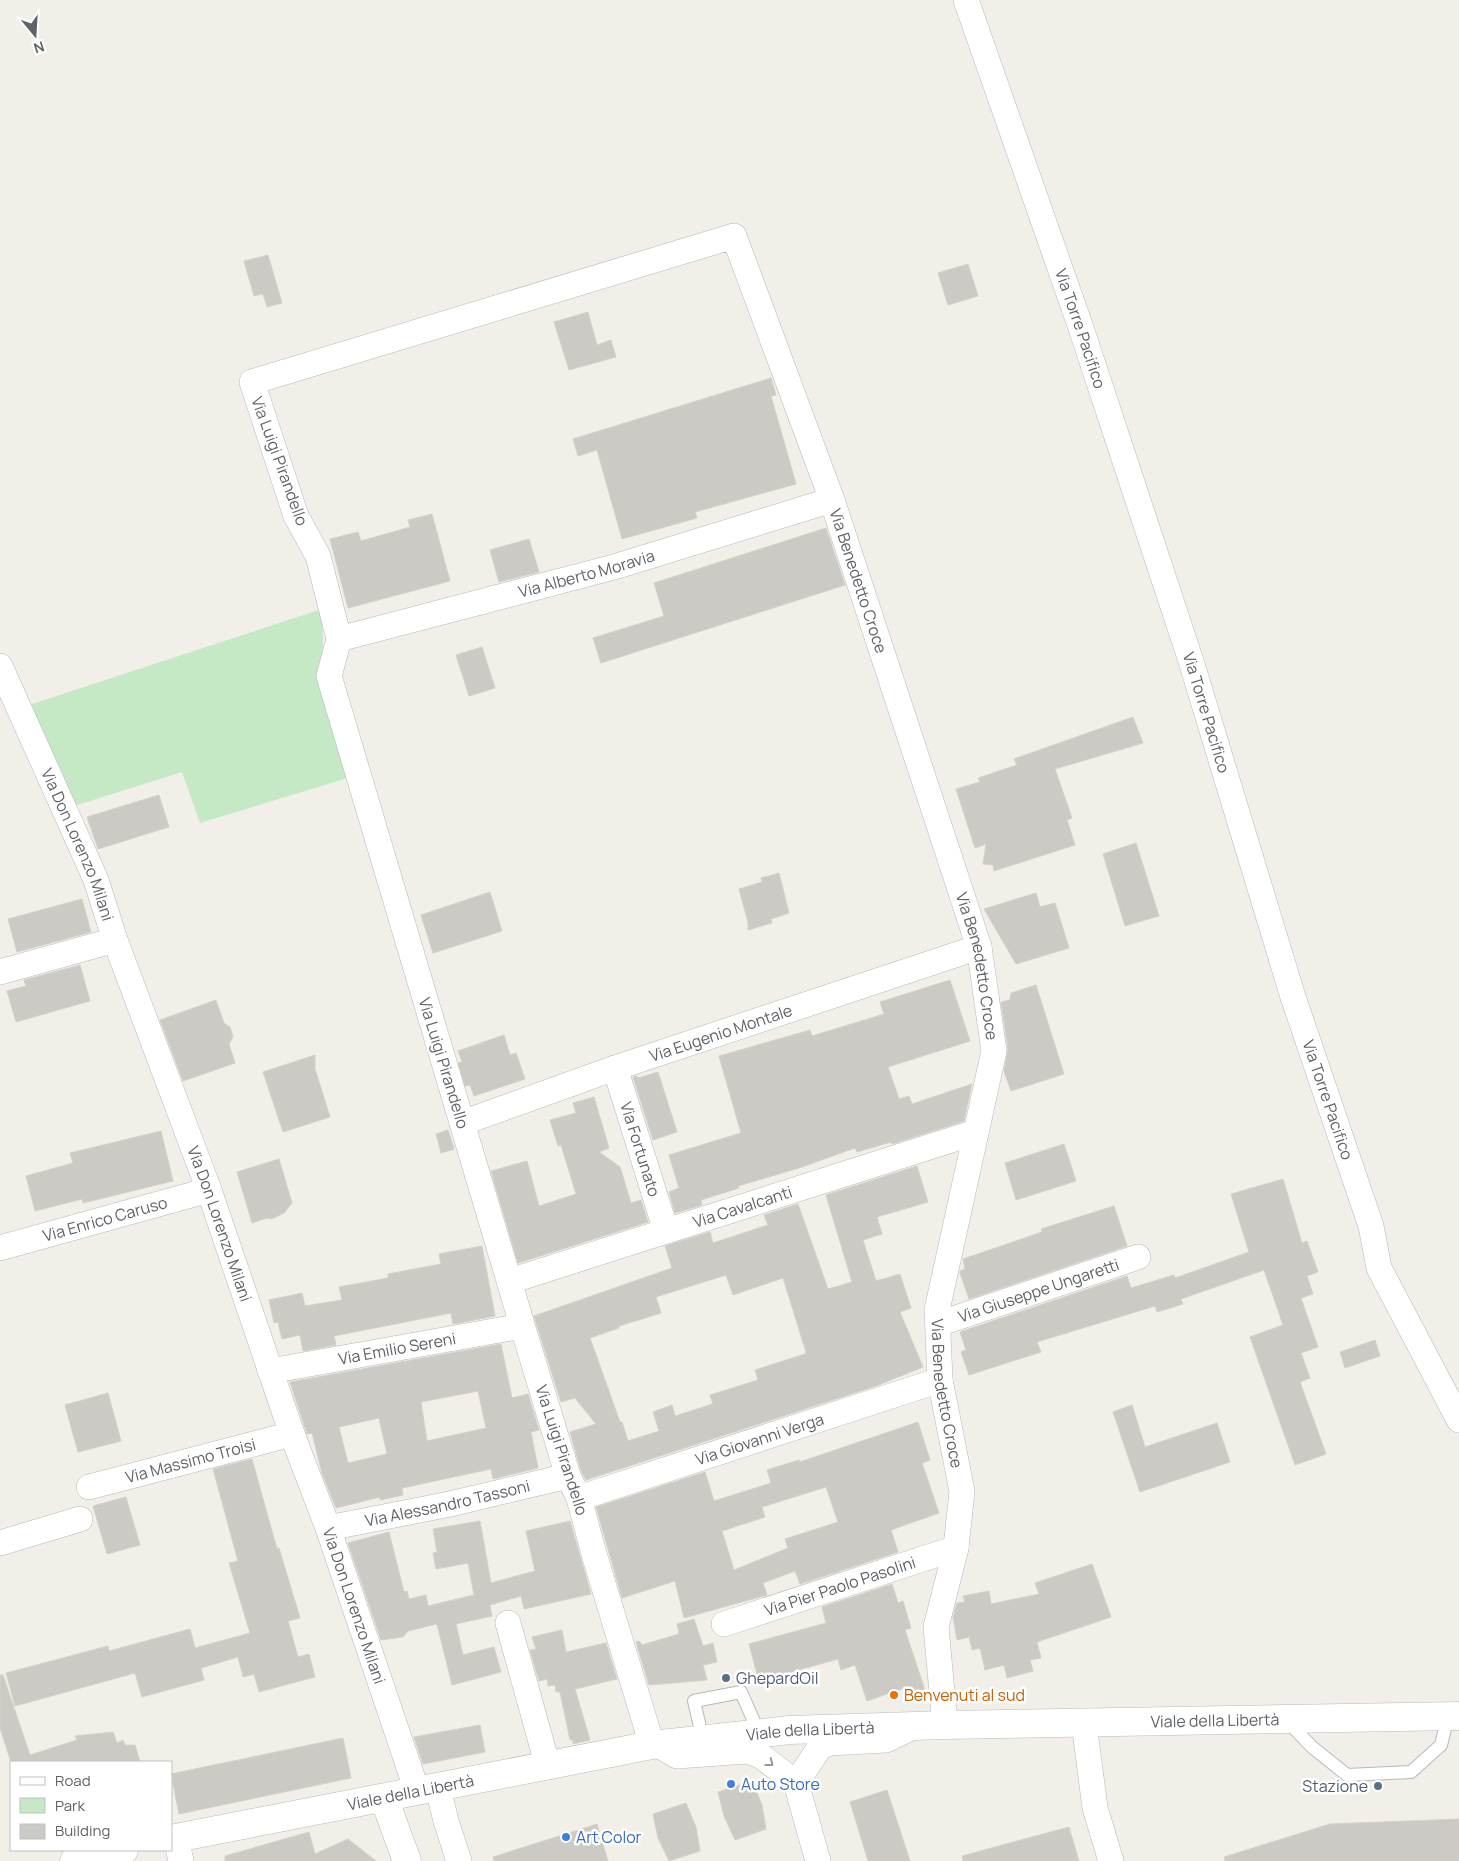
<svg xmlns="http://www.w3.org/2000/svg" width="1459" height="1861" viewBox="0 0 1459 1861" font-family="Manrope,sans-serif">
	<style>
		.green { fill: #c5e8c5 }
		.building { fill: #cccac5; stroke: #d6d1c6; fill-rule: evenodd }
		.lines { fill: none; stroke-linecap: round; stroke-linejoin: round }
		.lane-casing { stroke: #b5b8bc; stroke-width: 14 }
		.street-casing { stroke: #b5b8bc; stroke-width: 26 }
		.secondary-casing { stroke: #b6babf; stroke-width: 29 }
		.lane { stroke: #fff; stroke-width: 12 }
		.street { stroke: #fff; stroke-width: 25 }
		.secondary { stroke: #fff; stroke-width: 28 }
		.oneway { stroke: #979a9d }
		.service-dot { fill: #5c6f8a; stroke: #fff; stroke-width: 2 }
		.food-dot { fill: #e8710a; stroke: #fff; stroke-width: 2 }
		.shop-dot { fill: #3f7fe0; stroke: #fff; stroke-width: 2 }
		.labels { text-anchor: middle; stroke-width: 5; stroke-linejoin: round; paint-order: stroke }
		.street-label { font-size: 16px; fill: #5f6368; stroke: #fff }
		.service-label { font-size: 16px; fill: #4e5e75; stroke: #fff; text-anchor: start }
		.food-label { font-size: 16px; fill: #c56008; stroke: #fff; text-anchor: start }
		.shop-label { font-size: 16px; fill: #366cbe; stroke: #fff; text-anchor: start }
	</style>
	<rect width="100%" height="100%" fill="#f1efe8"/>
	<path class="green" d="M322,609L323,645L320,669L354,776L200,823L182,772L71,807L26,706Z"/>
	<path class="building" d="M268,255L282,303L267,307L263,294L254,296L244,261Z
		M968,264L978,296L948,305L938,273Z
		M588,312L597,345L611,340L616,357L569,370L554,322Z
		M771,378L776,395L771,396L796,484L695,512L697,518L622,539L597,450L578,456L573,439Z
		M432,514L450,581L348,608L330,539L358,532L361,541L410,527L408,520Z
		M826,528L845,585L601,663L593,638L664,616L654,583Z
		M529,539L539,572L499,582L490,550Z
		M482,647L495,688L469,696L456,655Z
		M1133,717L1143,743L1055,769L1072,818L1067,820L1075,845L994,871L993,865L983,864L986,844L975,848L956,789L980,782L978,778L1017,765L1014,759Z
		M159,795L169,827L98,849L87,817Z
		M1136,843L1159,916L1125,926L1103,854Z
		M779,873L789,913L771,919L772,923L748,930V922L739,889L762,882L761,878Z
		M490,892L502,931L433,953L421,915Z
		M1036,893L1040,907L1055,903L1069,948L1016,964L984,909Z
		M82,899L91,932L17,952L8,919Z
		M80,965L90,1001L16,1022L7,991L26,986L24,980Z
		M950,980L970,1041L888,1067L899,1099L909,1096L912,1104L972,1084L964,1121L892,1144L891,1142L857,1152L855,1148L799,1168L738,1186L739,1188L701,1200L702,1205L675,1213L669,1192L679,1188L669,1155L741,1133L719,1056L810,1030L812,1036L884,1014L880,1002Z
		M1036,985L1064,1074L1011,1091L1004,1071L1008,1049L1001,1002L1010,1000L1011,993Z
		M216,1000L224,1023L230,1027L233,1037L229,1044L235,1063L183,1081L160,1020Z
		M504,1035L510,1055L516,1053L525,1079L474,1096L470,1085L465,1086L458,1063L462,1062L458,1051Z
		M315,1055V1069L330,1117L283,1132L263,1072Z
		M658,1072L677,1132L653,1140L633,1077L637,1076L638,1078Z
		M594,1097L609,1148L599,1152L620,1167L631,1203L641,1200L648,1222L518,1263L491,1171L527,1161L539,1206L576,1194L561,1145L558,1146L550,1120L576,1113L573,1103Z
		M448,1130L454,1149L441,1153L436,1134Z
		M161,1131L173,1181L83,1203L82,1199L35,1211L26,1176L73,1163L70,1153Z
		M1064,1144L1076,1181L1016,1200L1005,1163Z
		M279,1159L292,1203L284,1213L272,1219L267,1218L252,1223L237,1172Z
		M917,1166L928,1202L877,1217L882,1234L863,1240L876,1281L900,1274L911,1308L900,1312L923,1367L876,1386L586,1480L581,1471L570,1432L596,1424L575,1398L561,1402L534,1316L672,1268L665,1246L710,1232L713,1243L768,1225L764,1215L798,1204L828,1289L852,1282L826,1195ZM726,1275L733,1295L783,1278L806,1352L805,1354L755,1370L758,1380L710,1395L713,1404L675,1416L672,1405L653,1412L659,1431L628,1441L622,1422H620L590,1338L619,1328V1326L661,1313L656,1297Z
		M1283,1179L1302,1243L1307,1241L1318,1272L1307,1276L1313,1294L1301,1298L1318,1347L1301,1353L1310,1378L1300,1382L1326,1454L1295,1465L1250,1337L1283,1325L1264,1270L1181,1299L1183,1304L1157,1312L1155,1306L1037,1342L1041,1352L969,1375L961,1352L966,1350L960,1332L1127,1276L1131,1288L1174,1275L1175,1278L1249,1252L1231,1194Z
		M1114,1206L1127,1246L969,1299L960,1273V1271L965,1269L963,1259L1042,1232L1041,1229Z
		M482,1246L495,1316L453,1324L451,1313L334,1336L336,1345L303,1351L300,1335L282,1339L278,1322L274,1323L269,1300L302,1293L305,1306L342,1300L339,1287L388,1278V1274L441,1264L439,1254Z
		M1375,1340L1380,1356L1345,1368L1340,1352Z
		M501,1344L512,1398L528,1394L535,1417L539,1430L531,1432L538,1468L493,1479L491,1469L402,1488L403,1495L380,1500V1497L336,1508L322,1473L312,1433L307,1434L290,1382ZM478,1391L486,1428L427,1441L421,1402ZM379,1418L387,1454L348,1463L339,1427Z
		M108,1393L121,1441L78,1452L65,1405Z
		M1132,1405L1145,1447L1217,1423L1230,1462L1140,1492L1113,1412Z
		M918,1422L930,1460L922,1463L939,1513L891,1530L898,1552L800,1584L795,1571L763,1583L767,1595L684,1618L675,1581L622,1598L596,1507L705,1472L714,1501L771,1483L767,1470L799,1460L800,1462ZM826,1487L838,1522L785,1539L788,1548L734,1570L722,1531L765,1517L762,1507Z
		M252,1459L277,1549L279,1548L300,1618L288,1621L298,1657L309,1654L315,1677L259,1692L254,1674L243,1677L238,1657L201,1668L204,1680L142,1697L135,1673L15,1706L6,1673L108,1646L109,1651L190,1629L195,1648L250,1633L229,1563L238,1561L213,1469Z
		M126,1497L140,1545L107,1554L93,1506Z
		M480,1521L491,1583L535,1571L526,1531L570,1521L591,1594L524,1609L521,1596L490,1605L492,1616L456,1624L463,1655L494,1647L501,1672L452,1685L437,1624L408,1631L403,1637L381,1640L348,1543L389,1532L404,1592L407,1591L409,1599L426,1595L428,1606L474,1595L468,1563L436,1569L433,1553L437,1552L433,1529Z
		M1092,1564L1111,1617L1037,1642L1041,1658L1030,1660L1033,1671L1007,1678L1004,1665L985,1670L980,1648L972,1650L969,1637L957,1640L953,1617L957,1603L965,1602L963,1596L989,1591L991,1604L1039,1594L1035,1583Z
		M892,1584L898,1603L903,1601L911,1628L905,1630L925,1690L906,1697L904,1688L867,1701L855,1665L841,1670L838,1659L759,1681L749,1644L826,1623L822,1607Z
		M694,1619L703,1646L713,1643L717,1662L703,1665L707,1680L649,1685L636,1642L639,1641L642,1645L679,1634L677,1624Z
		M562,1630L566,1652L606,1643L617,1679L575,1689L590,1740L573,1744V1740H570L560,1692H556L555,1685L548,1686L547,1679L539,1681L530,1650L536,1649L532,1637Z
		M0,1675H3L30,1755L77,1740L75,1736L113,1732L117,1743L123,1740L125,1745H135L140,1762H11L0,1728Z
		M480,1725L485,1752L423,1764L414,1737Z
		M343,1738L351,1778L179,1814L171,1774Z
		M752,1781L762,1805L766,1829L735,1840L724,1816L718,1792Z
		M887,1790L910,1861H868L850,1802Z
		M686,1803L696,1827L700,1851L669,1861L658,1838L653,1814Z
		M1459,1819V1861H1225L1224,1857L1330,1824Z
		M597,1824L608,1861H494L493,1857Z
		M1069,1827L1079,1861H963L962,1856Z
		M309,1832L315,1854L348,1839L376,1861H225V1856Z"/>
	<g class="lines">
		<g class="lane-casing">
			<path id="lane" d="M1288,1722L1312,1747L1347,1775L1411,1772L1441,1745L1448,1716
				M703,1740L694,1701L741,1692L759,1733"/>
		</g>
		<g class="street-casing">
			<g id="street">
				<path id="s1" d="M966,0L1081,328L1191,661L1293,997L1371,1226L1379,1268L1459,1420"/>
				<path id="s2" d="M339,639L614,567L832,500"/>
				<path id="s3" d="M0,666L96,880L115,940L209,1190L292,1434L328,1528L417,1791"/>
				<path d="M0,972L115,940"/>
				<path id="s4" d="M615,1068L666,1231"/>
				<path id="s5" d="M462,1123L615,1068L979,947"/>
				<path id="s6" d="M0,1248L209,1190"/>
				<path id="s7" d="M510,1281L976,1132"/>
				<path id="s8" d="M938,1324L1138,1257"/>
				<path id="s9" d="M270,1371L522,1326"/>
				<path id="s10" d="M89,1487L292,1434"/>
				<path id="s11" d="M579,1498L940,1380"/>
				<path id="s12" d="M328,1528L450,1504L568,1476"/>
				<path d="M0,1543L80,1519"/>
				<path d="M508,1623L548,1767"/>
				<path id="s13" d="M724,1624L956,1548"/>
				<path d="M1084,1723L1095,1808L1111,1861"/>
				<path id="s14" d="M652,1745L594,1554L579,1498L568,1476C487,1210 407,944 329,676L339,639L318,556L296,516L252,382L734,236L832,500L979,947L994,1051L937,1310L940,1380L962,1491L956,1548L936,1627L945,1725"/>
				<path d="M658,1745L677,1756L747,1751L761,1756L796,1783L818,1861"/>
				<path d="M796,1783L820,1747L830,1743L886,1740L909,1729"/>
				<path d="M438,1788L446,1821L459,1861"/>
				<path d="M176,1838L181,1861"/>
			</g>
		</g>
		<g class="secondary-casing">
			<g id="secondary">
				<path d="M384,1798L407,1861"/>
				<path id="s15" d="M171,1839L652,1745L790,1730L945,1725L1459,1716"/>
				<path d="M74,1861L124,1850"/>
			</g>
		</g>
		<use href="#lane" class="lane"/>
		<use href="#street" class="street"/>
		<use href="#secondary" class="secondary"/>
	</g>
	<defs><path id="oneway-chevron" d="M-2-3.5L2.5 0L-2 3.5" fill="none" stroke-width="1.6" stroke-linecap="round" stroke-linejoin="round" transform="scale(1.25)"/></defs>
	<use class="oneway" href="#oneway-chevron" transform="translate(770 1763) rotate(38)"/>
	<g class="service-dot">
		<circle cx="726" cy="1678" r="5"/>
		<circle cx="1378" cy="1786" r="5"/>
	</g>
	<circle class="food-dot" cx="894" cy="1695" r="5"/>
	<g class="shop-dot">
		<circle cx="731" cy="1784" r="5"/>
		<circle cx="566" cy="1837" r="5"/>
	</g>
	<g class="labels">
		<g class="street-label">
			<text dy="6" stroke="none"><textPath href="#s1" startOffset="348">Via Torre Pacifico</textPath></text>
			<text transform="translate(280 461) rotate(70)" y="6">Via Luigi Pirandello</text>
			<text dy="6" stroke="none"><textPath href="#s2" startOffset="256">Via Alberto Moravia</textPath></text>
			<text dy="6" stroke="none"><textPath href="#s14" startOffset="2298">Via Benedetto Croce</textPath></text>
			<text dy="6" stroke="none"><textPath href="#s1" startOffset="752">Via Torre Pacifico</textPath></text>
			<text dy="6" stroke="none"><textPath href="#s3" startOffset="195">Via Don Lorenzo Milani</textPath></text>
			<text dy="6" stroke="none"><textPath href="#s14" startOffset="2702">Via Benedetto Croce</textPath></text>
			<text dy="6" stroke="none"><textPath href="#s5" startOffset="274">Via Eugenio Montale</textPath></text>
			<text transform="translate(444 1063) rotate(73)" y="6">Via Luigi Pirandello</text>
			<text dy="6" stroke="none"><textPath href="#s1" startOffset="1158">Via Torre Pacifico</textPath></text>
			<text dy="6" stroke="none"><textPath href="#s4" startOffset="85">Via Fortunato</textPath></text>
			<text dy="6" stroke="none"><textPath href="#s7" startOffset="244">Via Cavalcanti</textPath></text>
			<text dy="6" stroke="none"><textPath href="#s6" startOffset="109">Via Enrico Caruso</textPath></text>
			<text dy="6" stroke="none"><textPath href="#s3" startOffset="600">Via Don Lorenzo Milani</textPath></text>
			<text dy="6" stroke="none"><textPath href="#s8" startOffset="106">Via Giuseppe Ungaretti</textPath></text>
			<text dy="6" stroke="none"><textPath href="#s9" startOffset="129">Via Emilio Sereni</textPath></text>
			<text dy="6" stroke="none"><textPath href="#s14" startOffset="3138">Via Benedetto Croce</textPath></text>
			<text dy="6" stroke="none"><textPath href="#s11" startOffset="190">Via Giovanni Verga</textPath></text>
			<text transform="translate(562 1450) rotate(72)" y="6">Via Luigi Pirandello</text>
			<text dy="6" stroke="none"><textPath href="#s10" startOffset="105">Via Massimo Troisi</textPath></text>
			<text dy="6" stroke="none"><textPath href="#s12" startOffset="122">Via Alessandro Tassoni</textPath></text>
			<text dy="6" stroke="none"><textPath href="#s13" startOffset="122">Via Pier Paolo Pasolini</textPath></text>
			<text dy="6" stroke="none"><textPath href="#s3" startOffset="1005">Via Don Lorenzo Milani</textPath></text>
			<text dy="6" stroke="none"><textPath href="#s15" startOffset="1054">Viale della Libertà</textPath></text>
			<text dy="6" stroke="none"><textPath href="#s15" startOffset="649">Viale della Libertà</textPath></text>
			<text dy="6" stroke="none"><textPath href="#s15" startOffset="244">Viale della Libertà</textPath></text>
		</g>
		<g class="service-label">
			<text x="736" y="1684">GhepardOil</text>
			<text x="1368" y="1792" text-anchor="end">Stazione</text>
		</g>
		<g class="food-label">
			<text x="904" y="1701">Benvenuti al sud</text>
		</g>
		<g class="shop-label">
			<text x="741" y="1790">Auto Store</text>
			<text x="576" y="1843">Art Color</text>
		</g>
	</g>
	<rect x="10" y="1761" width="162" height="90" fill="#ffffff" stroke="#bfc1c3"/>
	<rect x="20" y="1777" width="25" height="8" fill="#ffffff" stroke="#bfc1c3"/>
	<text x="55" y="1786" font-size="15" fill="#5f6368">Road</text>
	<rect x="20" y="1798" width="25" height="15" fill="#c5e8c5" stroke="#bfc1c3"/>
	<text x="55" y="1811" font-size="15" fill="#5f6368">Park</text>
	<rect x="20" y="1824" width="25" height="15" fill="#cccac5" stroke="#bfc1c3"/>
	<text x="55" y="1836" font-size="15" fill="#5f6368">Building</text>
	<g transform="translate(35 35) rotate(162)" stroke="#ffffff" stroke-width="4" paint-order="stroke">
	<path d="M0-4L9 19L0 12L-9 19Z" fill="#5f6368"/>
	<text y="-8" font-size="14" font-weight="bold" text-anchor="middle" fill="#5f6368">N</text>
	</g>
</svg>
